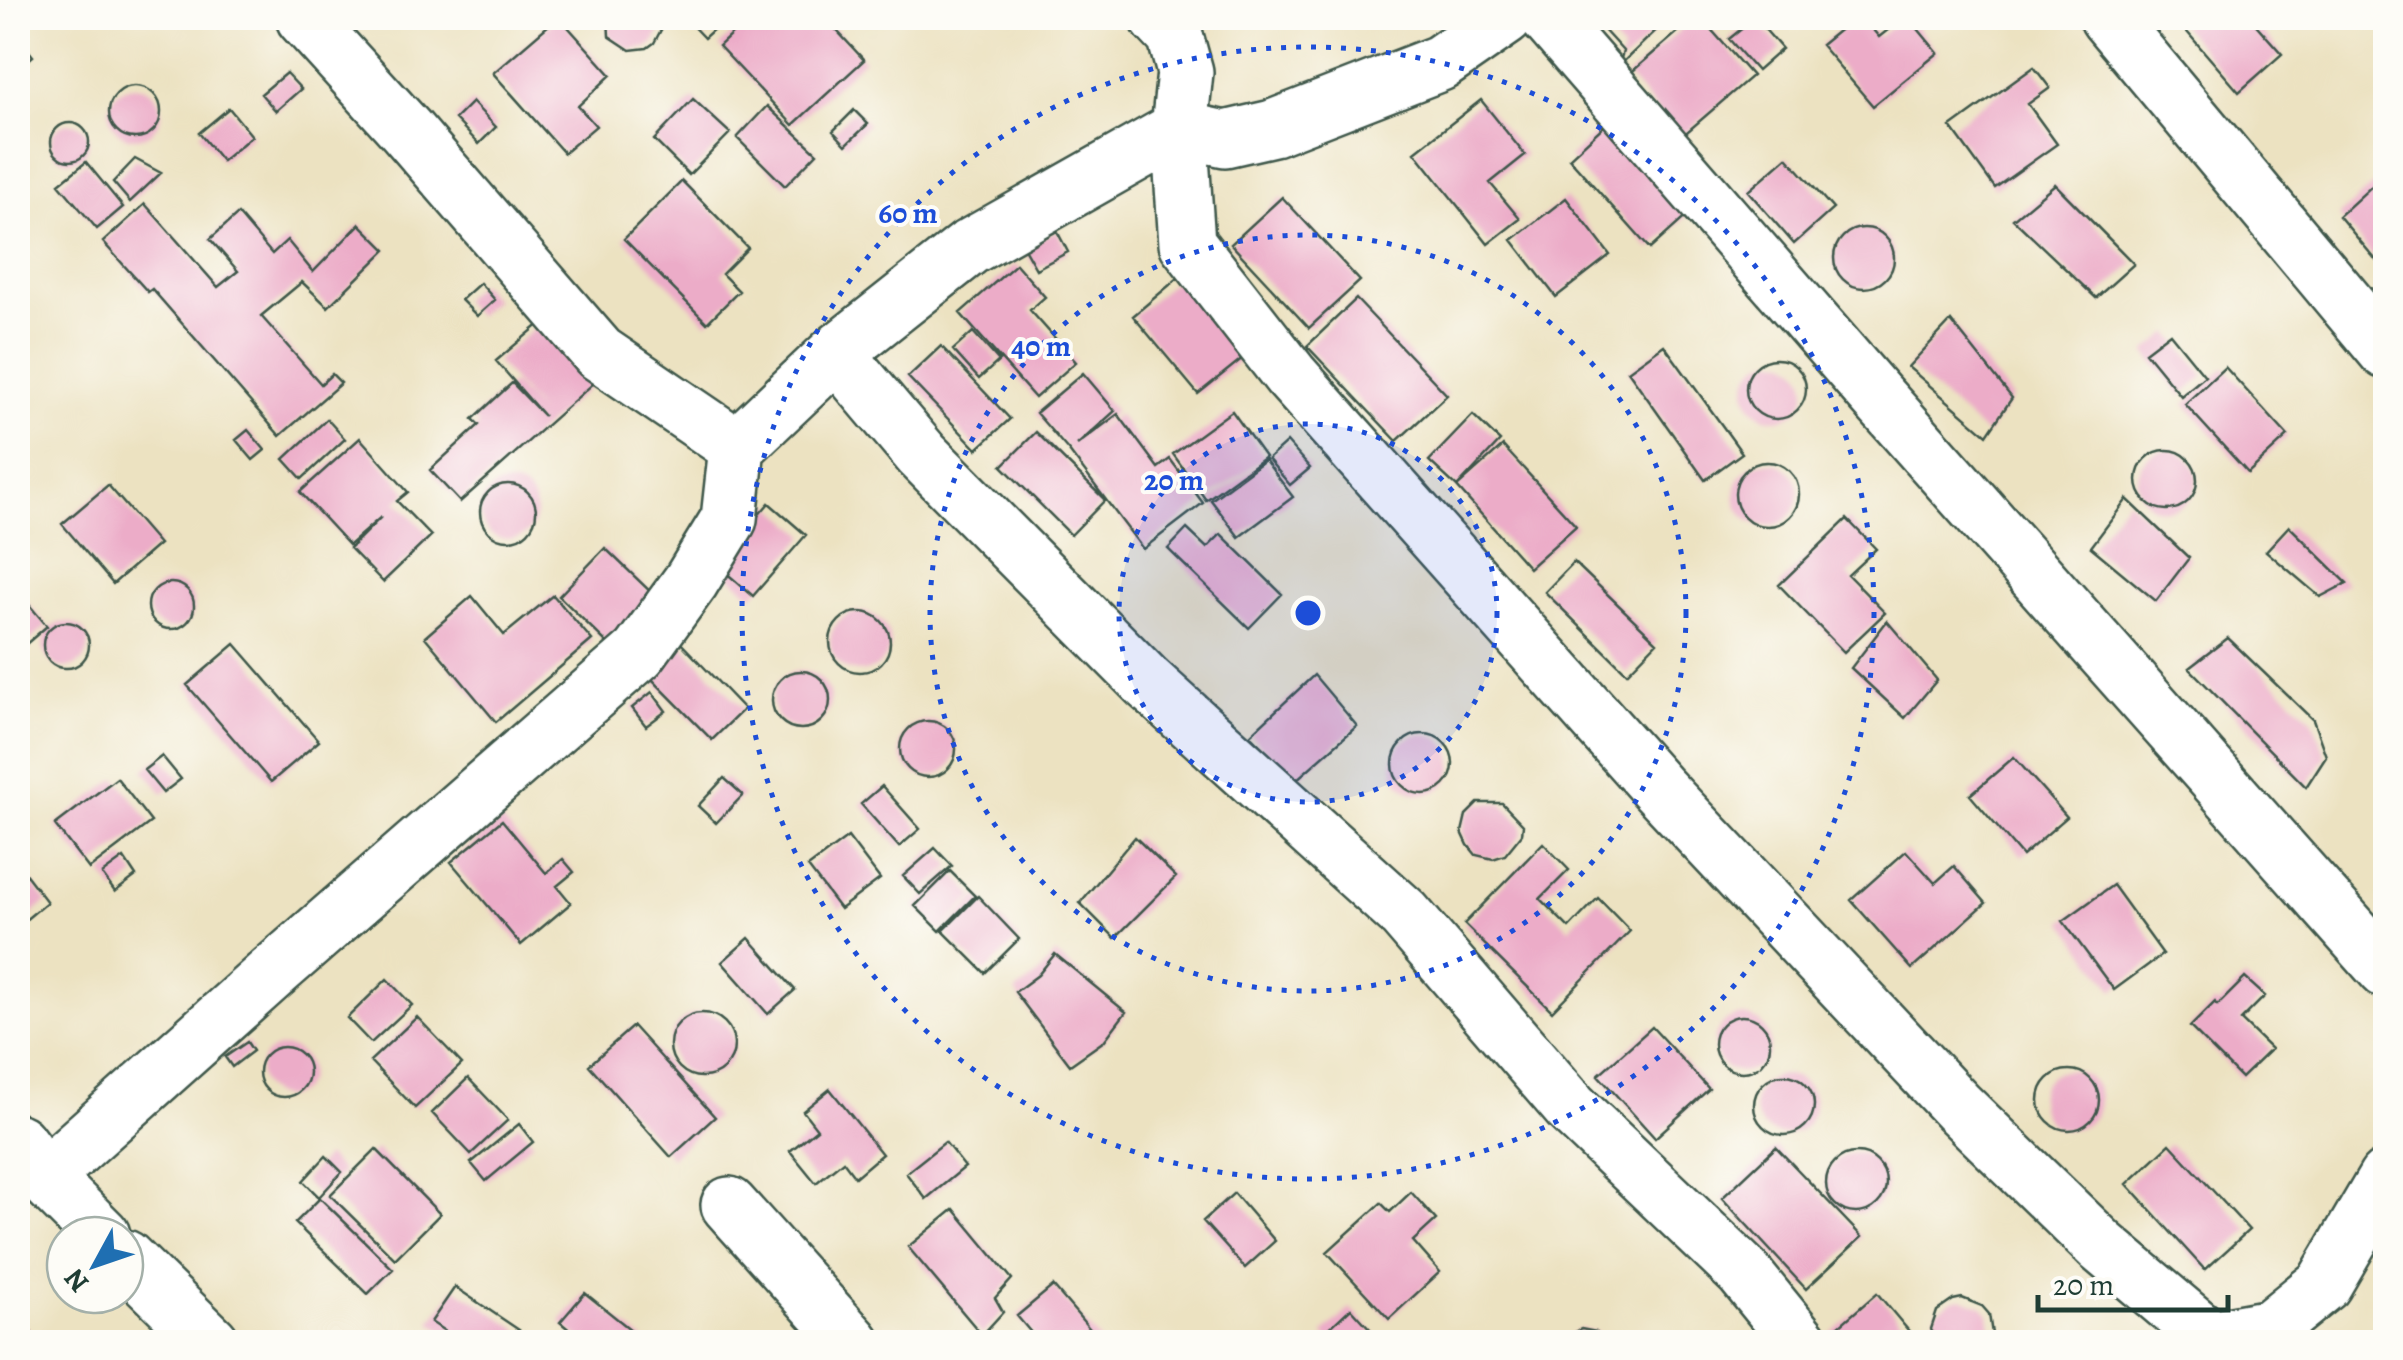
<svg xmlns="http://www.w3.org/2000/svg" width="2403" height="1360" viewBox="0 0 2403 1360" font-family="Alegreya,serif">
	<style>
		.building { fill: #ecacc8 }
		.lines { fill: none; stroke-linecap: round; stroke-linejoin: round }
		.street-casing { stroke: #3e5649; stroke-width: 60 }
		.street { stroke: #fff; stroke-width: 55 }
		.ring { fill: none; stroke: #1d4ed8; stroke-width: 5; stroke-dasharray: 5 10 }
		.centre { fill: #1d4ed8; stroke: #fdfcf7; stroke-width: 5 }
		.ring-label { font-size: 30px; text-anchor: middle; font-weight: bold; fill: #1d4ed8; stroke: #fdfcf7; stroke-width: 8; stroke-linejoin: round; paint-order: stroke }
	</style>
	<rect width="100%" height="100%" fill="#fdfcf7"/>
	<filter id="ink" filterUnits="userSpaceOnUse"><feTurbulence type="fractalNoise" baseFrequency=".01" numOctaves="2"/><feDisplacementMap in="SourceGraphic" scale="20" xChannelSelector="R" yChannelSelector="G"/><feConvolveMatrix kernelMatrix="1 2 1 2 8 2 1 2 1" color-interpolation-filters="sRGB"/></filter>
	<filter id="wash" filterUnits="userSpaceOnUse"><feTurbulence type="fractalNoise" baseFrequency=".0048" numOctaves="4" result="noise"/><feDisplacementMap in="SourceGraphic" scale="40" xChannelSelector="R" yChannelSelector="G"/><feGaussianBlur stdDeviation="2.25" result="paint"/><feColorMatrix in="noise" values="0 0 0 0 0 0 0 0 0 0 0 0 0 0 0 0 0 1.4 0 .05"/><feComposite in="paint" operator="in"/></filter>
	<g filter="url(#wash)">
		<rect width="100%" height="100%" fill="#ece2c1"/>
		<g id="blocks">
			<path class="building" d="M557,18H560L611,75L578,106L596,126L564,153L493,73Z
				M608,18H662V28L654,43L647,48L630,50L609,36Z
				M685,18H726L704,38Z
				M749,18H825L864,60L793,125L719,46Z
				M1593,18H1669L1619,66L1623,51Z
				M1694,18H1701L1752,76L1680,138L1627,76Z
				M1755,18L1782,49L1757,71L1729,39Z
				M1854,18H1863L1879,37L1903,18H1909L1938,53L1873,106L1821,45Z
				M2190,18H2250L2282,54L2239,92L2181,25Z
				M18,37L33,56L18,69Z
				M2034,67L2050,88L2028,104L2057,144L1995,188L1951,127Z
				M286,73L301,89L276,111L261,94Z
				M109 112a26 26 0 1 1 52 0a26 26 0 1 1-52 0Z
				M693,99L730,133L689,175L654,140Z
				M1481,100L1525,155L1490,183L1520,219L1488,244L1415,152Z
				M472,102L496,127L479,144L455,119Z
				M767,106L817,153L785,186L737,138Z
				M229,108L252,136L222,161L199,133Z
				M854,110L868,124L846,145L833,131Z
				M1608,122L1690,213L1650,249L1569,158Z
				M51 142a19 19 0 1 1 38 0a19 19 0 1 1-38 0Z
				M1787,157L1833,209L1794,244L1748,191Z
				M135,159L161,173L130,202L113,182Z
				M86,162L123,207L97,229L59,184Z
				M2386,173V272L2339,216Z
				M682,181L748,248L722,274L739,291L707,323L624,239Z
				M2055,184L2134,264L2096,298L2013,219Z
				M1282,197L1360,281L1309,328L1231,244Z
				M1566,198L1610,255L1556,297L1512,240Z
				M145,204L218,287L238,271L210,239L238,214L272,254L287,240L313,272L360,224L386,250L328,307L302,282L261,316L321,384L332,374L341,383L280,436L152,289L148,292L103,242Z
				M1834 258a30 30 0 1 1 60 0a30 30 0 1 1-60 0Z
				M1057,231L1068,252L1036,269L1024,248Z
				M1016,264L1045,297L1030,310L1076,362L1035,398L960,313Z
				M1178,278L1244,357L1198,394L1133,316Z
				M480,283L495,300L477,316L461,300Z
				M1356,299L1447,395L1397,441L1307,346Z
				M1951,321L2012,398L1987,435L1908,367Z
				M542,322L594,383L460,502L430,470L479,425L473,419L512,383L544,416L496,361Z
				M973,332L999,361L979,379L953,350Z
				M2170,333L2205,376L2181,396L2145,352Z
				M1664,345L1742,453L1705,480L1628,371Z
				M941,346L1010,419L977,449L908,377Z
				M1746 389a30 30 0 1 1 60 0a30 30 0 1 1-60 0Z
				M2225,367L2288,436L2248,473L2185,404Z
				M1083,373L1115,411L1077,445L1118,414L1158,468L1170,459L1203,503L1143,549L1069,451L1036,413Z
				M1232,411L1265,457L1206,500L1173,454Z
				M1473,415L1500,441L1457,487L1429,461Z
				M327,419L345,439L302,479L284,459Z
				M248,430L265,450L253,460L236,440Z
				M1036,432L1105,500L1071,535L1002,466Z
				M360,438L408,492L397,501L431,536L383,582L350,548L381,517L349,545L300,492Z
				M1287,442L1310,468L1290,485L1268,459Z
				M1503,446L1576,526L1529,568L1457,487Z
				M2137 480a30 30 0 1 1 60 0a30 30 0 1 1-60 0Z
				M1265,460L1293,497L1239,537L1211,500Z
				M1735 494a32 32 0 1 1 64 0a32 32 0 1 1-64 0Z
				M480 512a28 28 0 1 1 56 0a28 28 0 1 1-56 0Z
				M108,485L159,544L113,584L62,524Z
				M2127,499L2189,558L2156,601L2091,547Z
				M769,503L806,535L753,596L716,564Z
				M1847,519L1876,549L1848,575L1885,613L1844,652L1779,585Z
				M2289,526L2347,583L2320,597L2266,551Z
				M1187,529L1207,548L1221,534L1282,594L1249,628L1168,549Z
				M605,548L655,596L608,644L559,596Z
				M1574,562L1657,642L1627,673L1545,592Z
				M148 606a23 23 0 1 1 46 0a23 23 0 1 1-46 0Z
				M20,594L47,626L18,651V596Z
				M553,595L592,640L496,722L425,637L472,596L504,635Z
				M830 642a30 30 0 1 1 60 0a30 30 0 1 1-60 0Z
				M2386,612V650L2379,628Z
				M1887,621L1937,680L1905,718L1851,668Z
				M43 645a23 23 0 1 1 46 0a23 23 0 1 1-46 0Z
				M2228,638L2313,720L2326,756L2306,787L2189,668Z
				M677,639L744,709L712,740L643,670Z
				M235,644L319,741L271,782L187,685Z
				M772 700a29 29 0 1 1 58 0a29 29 0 1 1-58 0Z
				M1314,675L1357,726L1295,781L1250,735Z
				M652,692L666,711L646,726L632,708Z
				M900 749a28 28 0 1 1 56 0a28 28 0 1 1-56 0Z
				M1393 764a30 30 0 1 1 60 0a30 30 0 1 1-60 0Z
				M162,756L181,779L163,793L144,770Z
				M2014,757L2067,817L2022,856L1970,795Z
				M117,778L151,822L89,869L55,825Z
				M724,778L743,795L716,823L698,806Z
				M882,786L920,829L899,847L861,804Z
				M1478,803H1502L1523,825L1522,834L1505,855L1493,859L1476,855L1468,845L1462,832L1466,815Z
				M502,820L546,873L563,859L574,872L557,886L571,903L521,945L451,862Z
				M848,837L880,879L840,909L808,867Z
				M1135,837L1176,877L1115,938L1080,903Z
				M1543,843L1569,870L1540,899L1569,928L1598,898L1630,931L1552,1011L1464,924Z
				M935,848L952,866L920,894L903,876Z
				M1906,851L1935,883L1954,866L1986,903L1912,969L1851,900Z
				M124,858L136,876L115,892L102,874Z
				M18,864L47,902L18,926Z
				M950,871L975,896L940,931L915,906Z
				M2113,885L2163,954L2114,990L2063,921Z
				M978,896L1019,939L985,973L943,931Z
				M749,938L795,990L768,1014L722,962Z
				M1055,954L1126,1012L1104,1041L1070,1065L1015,992L1038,975Z
				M2245,978L2265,996L2241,1020L2271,1049L2241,1078L2190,1027L2215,1002L2218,1005Z
				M387,979L412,1005L371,1043L347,1018Z
				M670 1045a32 32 0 1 1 64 0a32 32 0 1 1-64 0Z
				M1714 1044a28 28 0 1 1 56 0a28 28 0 1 1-56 0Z
				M417,1017L462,1064L415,1108L370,1061Z
				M633,1026L715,1117L671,1157L589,1065Z
				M1652,1027L1709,1089L1655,1138L1598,1075Z
				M247,1042L253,1051L232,1067L225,1057Z
				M259 1072a25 25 0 1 1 50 0a25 25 0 1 1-50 0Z
				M2039 1100a30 30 0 1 1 60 0a30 30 0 1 1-60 0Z
				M1754 1105a30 30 0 1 1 60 0a30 30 0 1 1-60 0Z
				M468,1078L508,1120L471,1154L432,1113Z
				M830,1089L882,1154L855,1177L843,1161L816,1183L790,1151L817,1129L803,1111Z
				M519,1124L533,1142L486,1181L471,1163Z
				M945,1142L965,1167L926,1199L906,1173Z
				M2170,1144L2249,1230L2205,1270L2127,1184Z
				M1776,1147L1862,1237L1806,1289L1722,1198Z
				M376,1149L440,1214L395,1259L330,1195Z
				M1826 1183a30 30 0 1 1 60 0a30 30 0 1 1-60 0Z
				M326,1156L342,1172L319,1197L303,1181Z
				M1411,1192L1436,1220L1413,1241L1440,1272L1389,1319L1327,1252L1381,1203L1390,1212Z
				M1234,1193L1275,1241L1245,1268L1203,1221Z
				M320,1198L393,1269L368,1294L295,1223Z
				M954,1209L1012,1279L995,1298L1003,1312L982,1335L908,1247Z
				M1053,1286L1101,1342H1039L1017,1316Z
				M455,1287L519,1330L510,1342H461L431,1322Z
				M585,1293L646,1342H584L560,1322Z
				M1877,1293L1918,1342H1839L1831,1333Z
				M1962,1298L1982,1306L1989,1314L1992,1334L1989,1342H1935L1931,1329L1937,1311L1953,1300Z
				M1351,1308L1382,1342H1330L1323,1334Z
				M24,1325L31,1332L18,1342V1330Z
				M1581,1329L1596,1332L1606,1342H1563L1566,1337Z"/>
		</g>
	</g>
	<g filter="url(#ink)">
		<use href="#blocks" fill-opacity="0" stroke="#3e5649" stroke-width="2.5"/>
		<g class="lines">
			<g class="street-casing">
				<path id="street" d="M304,18L406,130L599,353L737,447L836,353L922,455L1147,682L1404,914L1571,1108L1743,1272L1800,1342
					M1158,18L1175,36L1185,72L1179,129L1187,243L1290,375L1657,787L1958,1107L2101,1246L2210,1338L2271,1327L2324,1284L2386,1178
					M1548,18L1873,392L2386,970
					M2108,18L2386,351
					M836,353L970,247L1179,129L1225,139L1273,128L1440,63L1505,18
					M18,1142L44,1177L102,1235
					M44,1177L272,973L639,653L691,581L729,519L737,447
					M729,1205L852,1342
					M125,1258L211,1342"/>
			</g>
			<use href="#street" class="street"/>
		</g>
	</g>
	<circle cx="1308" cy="613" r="189" fill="#1d4ed8" fill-opacity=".12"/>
	<g class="ring">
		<circle cx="1308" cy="613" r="189"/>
		<circle cx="1308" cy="613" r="378"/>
		<circle cx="1308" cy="613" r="566"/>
	</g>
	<circle cx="1308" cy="613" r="15" class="centre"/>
	<g class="ring-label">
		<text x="908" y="223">60 m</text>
		<text x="1041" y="356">40 m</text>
		<text x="1174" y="490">20 m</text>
	</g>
	<rect width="2403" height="1360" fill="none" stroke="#fdfcf7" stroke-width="60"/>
	<g transform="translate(95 1265) rotate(230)"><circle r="48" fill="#fdfcf7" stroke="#a4b0a9" stroke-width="2.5"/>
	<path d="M0-8L18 38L0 25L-18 38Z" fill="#1f6fb2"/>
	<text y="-15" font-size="28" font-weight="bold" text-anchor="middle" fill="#1f3d34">N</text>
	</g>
	<path d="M2038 1295v15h190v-15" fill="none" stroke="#1f3d34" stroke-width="5"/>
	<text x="2053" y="1295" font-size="30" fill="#1f3d34" stroke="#fdfcf7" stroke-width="8" paint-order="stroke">20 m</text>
</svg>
